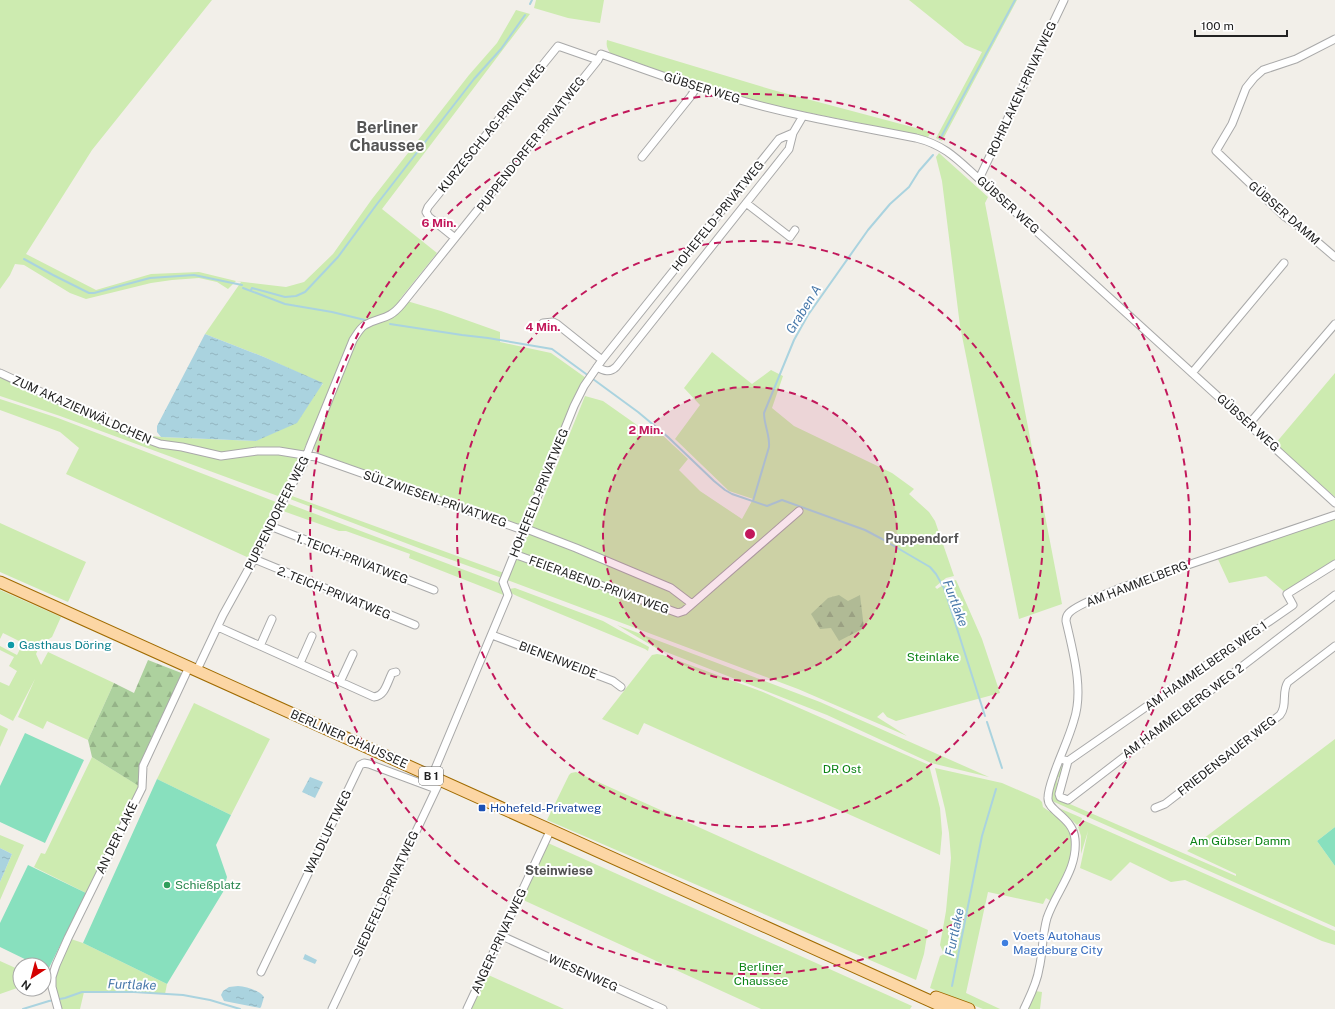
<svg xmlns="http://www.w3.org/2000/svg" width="1335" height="1009" viewBox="0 0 1335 1009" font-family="'Public Sans',sans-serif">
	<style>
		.grass { fill: #cdebb0 }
		.forest { fill: url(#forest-firs) }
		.pitch { fill: #88e0be }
		.water { fill: url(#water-ripples) }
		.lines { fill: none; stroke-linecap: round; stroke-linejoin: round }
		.stream { stroke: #aad3df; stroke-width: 2 }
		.minor-casing { stroke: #a9a9a9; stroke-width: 9 }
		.primary-casing { stroke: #a06b00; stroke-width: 13 }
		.minor { stroke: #fff; stroke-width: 7 }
		.primary { stroke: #fcd6a4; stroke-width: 11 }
		.ring { fill: none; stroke: #c2185b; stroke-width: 2; stroke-dasharray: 7 5 }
		.culture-dot { fill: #0f9aa8; stroke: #fff; stroke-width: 1.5 }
		.transit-dot { fill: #1a4fb4; stroke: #fff; stroke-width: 1.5 }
		.leisure-dot { fill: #2e9e5b; stroke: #fff; stroke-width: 1.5 }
		.shop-dot { fill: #3f7fe0; stroke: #fff; stroke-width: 1.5 }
		.labels { text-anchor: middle; stroke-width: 4; stroke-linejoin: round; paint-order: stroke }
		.shield { fill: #fff; stroke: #646464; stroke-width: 1 }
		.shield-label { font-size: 11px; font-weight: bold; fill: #222 }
		.street-label { font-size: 12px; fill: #222; stroke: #fff }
		.culture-label { font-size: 12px; fill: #0d838f; stroke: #fff; text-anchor: start }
		.park-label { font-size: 12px; fill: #0c8416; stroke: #fff }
		.transit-label { font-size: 12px; fill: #164399; stroke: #fff; text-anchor: start }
		.leisure-label { font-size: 12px; fill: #27864d; stroke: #fff; text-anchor: start }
		.shop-label { font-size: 12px; fill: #366cbe; stroke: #fff; text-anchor: start }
		.water-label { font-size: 13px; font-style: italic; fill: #4a7aab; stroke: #fff }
		.neighbourhood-label { font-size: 13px; font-weight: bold; fill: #555; stroke: #fff }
		.district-label { font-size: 16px; font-weight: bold; fill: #555; stroke: #fff }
		.centre { fill: #c2185b; stroke: #fff; stroke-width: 2 }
		.ring-label { font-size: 12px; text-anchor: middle; font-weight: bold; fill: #c2185b; stroke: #fff; stroke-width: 4; stroke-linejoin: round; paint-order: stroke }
	</style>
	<defs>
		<pattern id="forest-firs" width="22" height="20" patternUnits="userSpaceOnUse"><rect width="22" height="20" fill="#add19e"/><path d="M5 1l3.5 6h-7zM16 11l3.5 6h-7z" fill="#95b388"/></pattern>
		<pattern id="water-ripples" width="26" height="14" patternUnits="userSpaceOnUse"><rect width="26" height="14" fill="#aad3df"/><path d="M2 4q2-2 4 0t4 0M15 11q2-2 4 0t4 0" fill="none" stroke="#92b5bf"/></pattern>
	</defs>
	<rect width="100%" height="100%" fill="#f2efe9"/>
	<path class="grass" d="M0,0H212L92,150L26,254L96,290L151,274L199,272L236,281L286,287L304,282L333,254L372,199L469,75L497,43L516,10L530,14L382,209L437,253L400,299L441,311L500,332V342L551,353L586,378L575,395L523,525L520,526L318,454L313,448L331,387L305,447L300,464L283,494L278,496L60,416L0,396V373L130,433L161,437L256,441L323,384L264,357L205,334L241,282L236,281L228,289L217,282L199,278L172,280L151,283L86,299L70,293L24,265L15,264L10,275L0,289Z
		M536,0H604L600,23L568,18L534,8Z
		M909,0H1017L942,141L936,138L982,52L965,45Z
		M607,40L773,90L931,132L928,137L761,103L700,86L611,54C607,49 606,46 607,40Z
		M939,153L988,197L985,203L1062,604L1019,619L960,326L942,181L936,157Z
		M712,352L752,384L771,370L783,376L772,408L794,426L892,473L914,489L909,494L929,512L935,521L954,576L946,578L935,587L937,589L946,583L956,580L982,639L1000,693L896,721L887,717L883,712L877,717L907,736L798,689L507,580L525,535L532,527L585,396L603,401L654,437L658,431L688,459L679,470L700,491L742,519L753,499L729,491L675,439L700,405L684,388Z
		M1335,373V497L1275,444Z
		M0,399L58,418L276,502L249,558L66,474L79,448L60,432L0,410Z
		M292,496L504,573L502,578L424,550L290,499L289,497Z
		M289,504L499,583L506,596L409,558L410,554L346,531H339L283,511Z
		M1335,515V564L1287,594L1266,576L1229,583L1216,555Z
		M0,523L86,562L68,602L0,572Z
		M515,588L603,621L649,647L648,651L645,649L517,596L511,593L509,589Z
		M0,590L61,617L52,637L40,645L36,654L41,665L48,652L114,683L88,740L47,721L43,729L18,717L35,679L13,721L0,714V682L9,686L17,671L9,666L14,657L0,650V646L17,655L23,643L3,633L0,639Z
		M617,625L820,702L989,777L931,763L827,715L656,648Z
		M657,654L663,655L763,692L929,765L940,808L942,833L940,855L644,723L638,735L602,719L652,655Z
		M194,703L270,739L231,815L157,779Z
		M0,725L8,729L0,747Z
		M1335,739V827L1317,841L1335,866V927L1052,801L1051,792L1060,766L1064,765L1061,778L1058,777L1057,783L1060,784L1055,794L1056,798L1236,876V874L1187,851Z
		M92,757L139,786L86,893L34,867L41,853L45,854Z
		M935,768L1002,783L1039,799L1042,802L1043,807C1051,813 1061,817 1067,826C1082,848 1061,880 1051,901L1046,898L1043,904L988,892L966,993L1000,1009H983L930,988L940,956L944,954L940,945L946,911L951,858L949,833L945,809Z
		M576,772L928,930L924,954L916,980L547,820L569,775L571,773Z
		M1059,808L1082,818L1081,822L1077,825Z
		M1085,821L1335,931V945L1322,941L1185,880L1171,882L1130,862L1111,881L1080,868L1088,831L1081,854V836L1078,827Z
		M0,835L24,845L0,900V882L12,854L0,848Z
		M548,843L912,1006L910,1009H761L521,899Z
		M68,938L83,943L167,984L165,994L134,992H84L80,1009H58L52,987Z
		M0,961L20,970V987L0,994Z
		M484,973L564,1009H467Z
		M1035,991L1042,992L1040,1009H1028Z"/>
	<path class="forest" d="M839,595L848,601L860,595L864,628L839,641L831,628L820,629L811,614L828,598Z
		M148,660L184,674L143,766L142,788L92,757L88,740L114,683L134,693Z"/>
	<path class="pitch" d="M25,733L84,760L45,843L0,822V786Z
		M157,779L231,815L216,845L227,877L223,892L167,984L83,943Z
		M1335,827V866L1317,841Z
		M28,865L86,893L48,970L44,968V965H37L0,947V923Z"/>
	<path class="water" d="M205,334L264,357L323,383L297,423L256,441L161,437L157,432V426Z
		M310,777L323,782L315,798L302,792Z
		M0,848L12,854L0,882Z
		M305,954L317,960L315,964L303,959Z
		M238,986C247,987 259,990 264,997L261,1007L260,1008L224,1001L221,995L223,991L229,987Z"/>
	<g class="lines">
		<path class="stream" d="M530,4L532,0
			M940,139L1015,0
			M24,259L53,275L89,293H94L150,278L194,275L242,285
			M243,288L285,304L332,312L365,320
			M251,290L252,288L285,297L296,296L305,292L338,257L377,204L474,79L501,49L525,15
			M390,324L462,335L488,338L552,349L638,412L668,437L714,481L725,490L732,494L767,506L782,500L865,530L882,539L930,567L936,574L944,588L985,716
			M753,501L769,447C770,435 764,425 764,413L794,340L808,315L868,230L890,204L909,187L919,171L933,155
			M987,722L1002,768
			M952,986L982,836L996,789
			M23,1009L49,1001L65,998L82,992H134L183,995L210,1000L240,1009"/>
		<g class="minor-casing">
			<path id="minor" d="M1335,39L1296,59L1263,70L1254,78L1246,88L1232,124L1216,151L1284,216L1301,228L1335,257
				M642,157L691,96L696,88
				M979,179L1064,0
				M746,203L790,237L795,230
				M455,238L429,217L426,212L428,207L558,46L598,60
				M543,323L553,322L557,324L602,360
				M597,367C604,371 610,373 616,367L789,149L793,133
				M0,373L130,433L160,444L182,447L221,456L257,451H279L316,457L517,528H524L576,548L671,588L692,604
				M1192,373L1284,263
				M1249,424L1335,324
				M270,526L434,590
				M514,554L678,613L684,611L699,598L799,511
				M254,559L415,625
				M218,627L374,697C385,696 387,683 392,673L396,672
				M492,635L613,681L621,687
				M260,646L272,619
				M300,663L312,636
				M197,670L223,615L254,559L280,506L303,465L310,446L353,340C357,334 360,328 365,325C381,316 388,321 402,304L598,60L601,54C646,70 690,87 736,99C795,116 856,126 916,138C945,145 958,160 979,179L1335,503
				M340,682L353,654
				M1064,760L1068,761L1293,605L1287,594L1335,564
				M1068,761L1059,794L1060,797L1068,800L1335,595
				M432,776L508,595L503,582L574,406L584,386L602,360L779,139L793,133L803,116
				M1155,808L1165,804L1280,715C1288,705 1281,692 1288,682L1335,646
				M502,936L663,1009
				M261,972L360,765L364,763L369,764L436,789
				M58,1009L52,987V977L56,965L68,938L142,788L143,766L189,667
				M332,1009L438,785
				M467,1009L551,829
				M1024,1009C1030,996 1037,983 1039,969C1043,953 1042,935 1047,918C1056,891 1078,870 1075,839C1073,817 1047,811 1048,798C1048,789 1052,780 1055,771C1061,754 1069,738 1074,720C1084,690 1073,652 1066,621C1066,618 1067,615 1069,613C1077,604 1111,592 1123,587L1335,515"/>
		</g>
		<g class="primary-casing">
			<path id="primary" d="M0,582L948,1009
				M936,997L969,1009"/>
		</g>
		<use href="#minor" class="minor"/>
		<use href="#primary" class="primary"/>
	</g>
	<circle cx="750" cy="534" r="147" fill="#c2185b" fill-opacity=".12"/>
	<g class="ring">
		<circle cx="750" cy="534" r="147"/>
		<circle cx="750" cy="534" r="293"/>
		<circle cx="750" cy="534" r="440"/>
	</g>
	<circle class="culture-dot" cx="11" cy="645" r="4"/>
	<rect class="transit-dot" x="478" y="804" width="8" height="8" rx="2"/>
	<circle class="leisure-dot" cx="167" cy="885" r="4"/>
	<circle class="shop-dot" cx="1005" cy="943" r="4"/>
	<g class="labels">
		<rect class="shield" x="419" y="767" width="24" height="18" rx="3"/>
		<g class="shield-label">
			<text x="431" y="780">B 1</text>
		</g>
		<g class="street-label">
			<text transform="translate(702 88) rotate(17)" y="4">GÜBSER WEG</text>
			<text transform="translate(1022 89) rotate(-65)" y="4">ROHRLAKEN-PRIVATWEG</text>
			<text transform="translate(492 128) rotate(-51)" y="4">KURZESCHLAG-PRIVATWEG</text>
			<text transform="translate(531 144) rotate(-52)" y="4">PUPPENDORFER PRIVATWEG</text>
			<text transform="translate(1008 205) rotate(42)" y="4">GÜBSER WEG</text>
			<text transform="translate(1284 213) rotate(41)" y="4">GÜBSER DAMM</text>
			<text transform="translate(718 216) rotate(-51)" y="4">HOHEFELD-PRIVATWEG</text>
			<text transform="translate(82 410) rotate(24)" y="4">ZUM AKAZIENWÄLDCHEN</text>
			<text transform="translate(1248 423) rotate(42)" y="4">GÜBSER WEG</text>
			<text transform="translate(539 493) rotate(-68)" y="4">HOHEFELD-PRIVATWEG</text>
			<text transform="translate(435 499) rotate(19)" y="4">SÜLZWIESEN-PRIVATWEG</text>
			<text transform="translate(277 513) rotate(-63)" y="4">PUPPENDORFER WEG</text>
			<text transform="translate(352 559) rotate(21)" y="4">1. TEICH-PRIVATWEG</text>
			<text transform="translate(1137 584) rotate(-21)" y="4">AM HAMMELBERG</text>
			<text transform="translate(599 585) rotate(20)" y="4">FEIERABEND-PRIVATWEG</text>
			<text transform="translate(334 593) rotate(22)" y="4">2. TEICH-PRIVATWEG</text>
			<text transform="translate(558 660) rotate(21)" y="4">BIENENWEIDE</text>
			<text transform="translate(1206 666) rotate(-35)" y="4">AM HAMMELBERG WEG 1</text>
			<text transform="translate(1183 711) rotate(-37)" y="4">AM HAMMELBERG WEG 2</text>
			<text transform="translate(349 739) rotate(24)" y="4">BERLINER CHAUSSEE</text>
			<text transform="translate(1227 756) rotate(-38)" y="4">FRIEDENSAUER WEG</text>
			<text transform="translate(328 832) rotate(-64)" y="4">WALDLUFTWEG</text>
			<text transform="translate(117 838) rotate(-64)" y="4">AN DER LAKE</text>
			<text transform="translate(386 894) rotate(-65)" y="4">SIEDEFELD-PRIVATWEG</text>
			<text transform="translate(499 941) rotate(-65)" y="4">ANGER-PRIVATWEG</text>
			<text transform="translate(583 973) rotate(24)" y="4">WIESENWEG</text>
		</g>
		<g class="culture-label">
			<text x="19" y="649">Gasthaus Döring</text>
		</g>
		<g class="park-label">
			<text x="933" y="661">Steinlake</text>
			<text x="842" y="773">DR Ost</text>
			<text x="1240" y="845">Am Gübser Damm</text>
			<text x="761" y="971">Berliner<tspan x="761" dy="14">Chaussee</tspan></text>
		</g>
		<g class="transit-label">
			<text x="490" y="812">Hohefeld-Privatweg</text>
		</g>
		<g class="leisure-label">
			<text x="175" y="889">Schießplatz</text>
		</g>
		<g class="shop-label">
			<text x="1013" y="940">Voets Autohaus<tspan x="1013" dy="14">Magdeburg City</tspan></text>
		</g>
		<g class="water-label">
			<text transform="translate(803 309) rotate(-58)" y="5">Graben A</text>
			<text transform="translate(956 603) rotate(69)" y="5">Furtlake</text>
			<text transform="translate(954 932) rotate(-78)" y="5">Furtlake</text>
			<text transform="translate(132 984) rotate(2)" y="5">Furtlake</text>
		</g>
		<g class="neighbourhood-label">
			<text x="922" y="543">Puppendorf</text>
			<text x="559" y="875">Steinwiese</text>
		</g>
		<g class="district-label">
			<text x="387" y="133">Berliner<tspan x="387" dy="18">Chaussee</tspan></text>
		</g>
	</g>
	<circle cx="750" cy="534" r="6" class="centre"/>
	<g class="ring-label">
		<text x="439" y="227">6 Min.</text>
		<text x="543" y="331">4 Min.</text>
		<text x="646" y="434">2 Min.</text>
	</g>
	<g transform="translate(32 977) rotate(216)"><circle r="19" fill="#ffffff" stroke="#a7a7a7"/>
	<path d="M0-3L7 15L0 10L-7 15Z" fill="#d40000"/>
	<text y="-6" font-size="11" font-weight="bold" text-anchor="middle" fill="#222222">N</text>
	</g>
	<path d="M1195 30v6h92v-6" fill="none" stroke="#222222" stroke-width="2"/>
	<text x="1201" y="30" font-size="12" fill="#222222" stroke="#ffffff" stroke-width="3" paint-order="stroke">100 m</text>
</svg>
